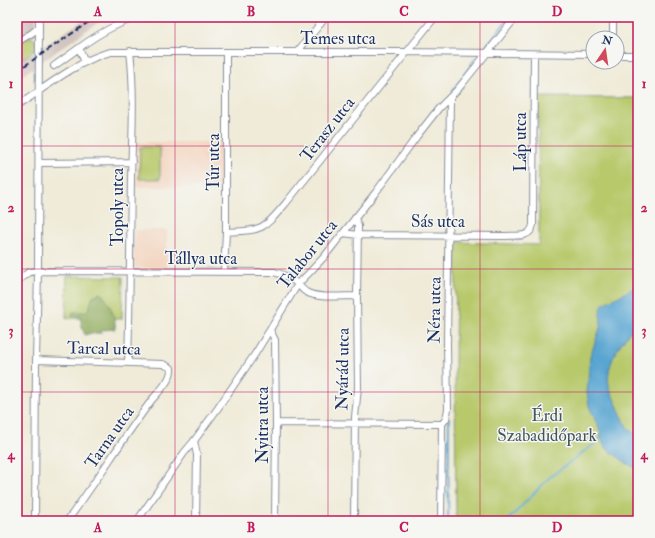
<svg xmlns="http://www.w3.org/2000/svg" width="655" height="538" viewBox="0 0 655 538" font-family="'IM FELL Double Pica',serif">
	<style>
		.built { fill: #f3d4bf }
		.industrial { fill: #cfc0bb }
		.green { fill: #b8c96c; stroke: #6a7c65 }
		.forest { fill: #92ad60; stroke: #566e5f }
		.water { fill: #58a5d1; stroke: #3a6a98 }
		.lines { fill: none; stroke-linecap: round; stroke-linejoin: round }
		.stream { stroke: #58a5d1; stroke-width: 2 }
		.minor-casing { stroke: #868d9b; stroke-width: 8 }
		.minor { stroke: #fff; stroke-width: 6 }
		.rail { stroke: #1b2f5e; stroke-width: 2; stroke-dasharray: 6 3; stroke-linecap: butt }
		.grid { fill: none; stroke: #c2185b; stroke-width: 1; stroke-opacity: 0.55 }
		.labels { text-anchor: middle; stroke-width: 3; stroke-linejoin: round; paint-order: stroke }
		.street-label { font-size: 17px; fill: #1b2f5e; stroke: #f6f6f2 }
		.park-label { font-size: 17px; fill: #425662; stroke: #f6f6f2 }
		.neatline { fill: none; stroke: #c2185b; stroke-width: 1.5 }
		.grid-label { font-size: 13px; text-anchor: middle; font-weight: bold; fill: #c2185b }
	</style>
	<rect width="100%" height="100%" fill="#f6f6f2"/>
	<filter id="ink" filterUnits="userSpaceOnUse"><feTurbulence type="fractalNoise" baseFrequency=".025" numOctaves="2"/><feDisplacementMap in="SourceGraphic" scale="8" xChannelSelector="R" yChannelSelector="G"/><feConvolveMatrix kernelMatrix="1 2 1 2 8 2 1 2 1" color-interpolation-filters="sRGB"/></filter>
	<filter id="wash" filterUnits="userSpaceOnUse"><feTurbulence type="fractalNoise" baseFrequency=".012" numOctaves="4" result="noise"/><feDisplacementMap in="SourceGraphic" scale="16" xChannelSelector="R" yChannelSelector="G"/><feGaussianBlur stdDeviation="0.9" result="paint"/><feColorMatrix in="noise" values="0 0 0 0 0 0 0 0 0 0 0 0 0 0 0 0 0 1.4 0 .05"/><feComposite in="paint" operator="in"/></filter>
	<g filter="url(#wash)">
		<rect width="100%" height="100%" fill="#f0ebd8"/>
		<path class="built" d="M137,142H221V188L137,187Z
			M134,230H167V268H134Z"/>
		<path class="industrial" d="M17,17H36V36L17,40Z
			M88,17H112L105,23L103,19L17,79V61L33,53Z"/>
		<path class="green" d="M31,37C47,47 25,57 17,61V43Z
			M538,97L638,98V521H456L455,367L456,242L539,245Z
			M140,147H160V179H139Z
			M67,276L123,277L122,319L66,318Z"/>
		<path class="forest" d="M100,293C108,298 117,320 115,329L102,330L101,333H91L85,335L82,327L80,316H72L73,312H85L89,309L93,296Z"/>
		<path class="water" d="M638,284V323C622,339 601,368 611,392C616,404 622,415 627,427L631,431L638,436V469L628,464L607,449L601,439V433L589,406L587,392L590,357L601,325L600,312L603,304L629,291Z"/>
		<g class="lines">
			<path class="stream" d="M484,49L510,17
				M453,91L475,59
				M448,521L449,418
				M507,521L550,477L601,439L603,440"/>
		</g>
	</g>
	<g filter="url(#ink)">
		<g class="lines">
			<g class="minor-casing">
				<path id="minor" d="M613,38V17
					M17,42L32,33L39,27
					M297,52L326,17
					M617,55H638
					M85,62L79,48C98,34 116,23 139,17
					M54,66L79,48
					M17,106C43,89 82,58 111,52H407L593,54
					M39,163L132,162
					M226,232C263,230 262,231 286,203L435,17
					M343,233L358,235L505,236C516,235 530,239 533,225L534,54
					M224,271L226,232V52
					M17,281L29,272L38,271L274,272C282,274 290,278 297,283C300,286 302,290 306,292C318,299 342,296 357,296
					M270,330L275,340L276,423L275,521
					M36,360L163,364L171,368C172,380 158,392 151,401C122,440 96,482 67,521
					M128,362C130,301 130,240 131,179C132,137 135,94 130,51
					M276,423L442,424
					M194,441L197,455L196,521
					M35,521L36,360L38,271L39,17
					M137,521L184,453L194,441L218,408L255,354L298,284L308,274L324,257L376,192L417,136L439,108L458,89L516,17
					M354,521L355,417L358,388L357,296L358,226L355,218
					M441,521L442,424L446,419L448,409L447,345L450,98"/>
			</g>
			<use href="#minor" class="minor"/>
			<path class="rail" d="M17,71L96,17"/>
		</g>
	</g>
	<path class="grid" d="M175,17V521M328,17V521M480,17V521M17,146H638M17,269H638M17,392H638"/>
	<g class="labels">
		<g class="street-label">
			<text x="338" y="44">Temes utca</text>
			<text transform="translate(327 129) rotate(-52)" y="6">Terasz utca</text>
			<text transform="translate(520 142) rotate(-90)" y="6">Láp utca</text>
			<text transform="translate(213 162) rotate(-90)" y="6">Túr utca</text>
			<text transform="translate(117 207) rotate(-90)" y="6">Topoly utca</text>
			<text x="438" y="227">Sás utca</text>
			<text transform="translate(307 254) rotate(-51)" y="6">Talabor utca</text>
			<text x="201" y="264">Tállya utca</text>
			<text transform="translate(434 310) rotate(-89)" y="6">Néra utca</text>
			<text transform="translate(104 348) rotate(1)" y="6">Tarcal utca</text>
			<text transform="translate(342 369) rotate(-89)" y="6">Nyárád utca</text>
			<text transform="translate(262 425) rotate(-90)" y="6">Nyitra utca</text>
			<text transform="translate(109 437) rotate(-55)" y="6">Tarna utca</text>
		</g>
		<g class="park-label">
			<text x="547" y="421">Érdi<tspan x="547" dy="20">Szabadidőpark</tspan></text>
		</g>
	</g>
	<rect width="655" height="538" fill="none" stroke="#f6f6f2" stroke-width="44"/>
	<g transform="translate(605 50) rotate(13)"><circle r="19" fill="#f6f6f2" stroke="#9ea6b7"/>
	<path d="M0-3L7 15L0 10L-7 15Z" fill="#d1495b"/>
	<text y="-6" font-size="11" font-weight="bold" text-anchor="middle" fill="#1b2f5e">N</text>
	</g>
	<rect x="22" y="22" width="611" height="494" class="neatline"/>
	<g class="grid-label">
		<text x="98" y="16">A</text>
		<text x="251" y="16">B</text>
		<text x="404" y="16">C</text>
		<text x="557" y="16">D</text>
		<text x="11" y="88">1</text>
		<text x="644" y="88">1</text>
		<text x="11" y="212">2</text>
		<text x="644" y="212">2</text>
		<text x="11" y="335">3</text>
		<text x="644" y="335">3</text>
		<text x="11" y="459">4</text>
		<text x="644" y="459">4</text>
		<text x="98" y="532">A</text>
		<text x="251" y="532">B</text>
		<text x="404" y="532">C</text>
		<text x="557" y="532">D</text>
	</g>
</svg>
